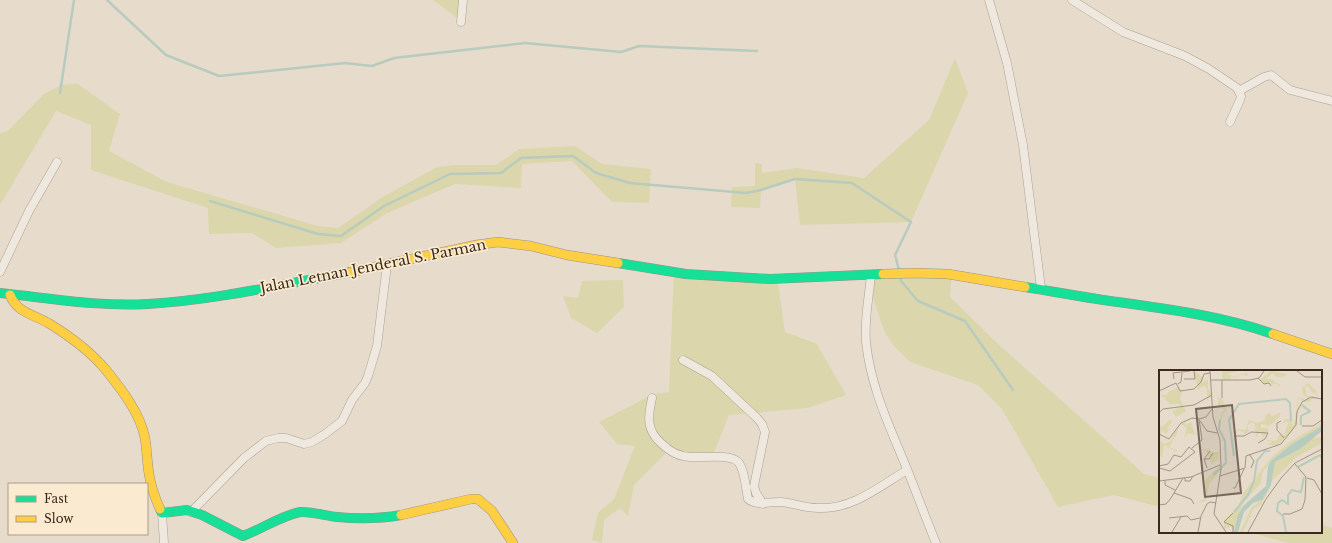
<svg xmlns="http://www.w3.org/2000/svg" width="1332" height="543" viewBox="0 0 1332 543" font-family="'Libre Baskerville',serif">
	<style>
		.green { fill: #dbd6ac }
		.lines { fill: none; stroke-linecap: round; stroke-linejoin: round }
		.stream { stroke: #b7cbbe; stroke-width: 2.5 }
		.street-casing { stroke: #aca195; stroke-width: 9 }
		.fast-casing { stroke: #9c9185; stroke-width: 10 }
		.slow-casing { stroke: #9c9185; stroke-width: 10 }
		.street { stroke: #eee8de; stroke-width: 8 }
		.fast { stroke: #16e098; stroke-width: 9 }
		.slow { stroke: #ffcf43; stroke-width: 9 }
		.labels { text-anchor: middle; stroke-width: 3.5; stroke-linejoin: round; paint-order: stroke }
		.street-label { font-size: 14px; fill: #3c281c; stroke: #f9ead0 }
		.inset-river { fill: none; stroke: #b7cbbe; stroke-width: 2 }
		.inset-road { fill: none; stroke: #a39486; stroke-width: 1 }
		.view { fill: #78675a; fill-opacity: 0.15; stroke: #78675a; stroke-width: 2 }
		.inset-edge { fill: none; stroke: #3c281c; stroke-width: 2 }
	</style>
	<rect width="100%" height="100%" fill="#e7dccc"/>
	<path class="green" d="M433,0H461V21Z
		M955,58L968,93L911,222L800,225L795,179L761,190L760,208L731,207L732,187L755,186V163L762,164V173L797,168L864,178L929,120Z
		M78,84L120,114L109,151L167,182L318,226L338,228L381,198L437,167L455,165H496L519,149L575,146L602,164L651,169L649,203L612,202L572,161L522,164L521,188L455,184L387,213L341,243L276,248L252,233L209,234L208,208L91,170V125L56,111L0,205V133L8,131L44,94L61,85Z
		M674,271L777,277L785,332L817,344L846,395L808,408L729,415L713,455H687L672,447L634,485L628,516L620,508L604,520L602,543L592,540L598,513L614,499L635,446L617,444L599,422L654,394L669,392Z
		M952,272L950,297L998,344L1144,474L1160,478V507L1114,495L1058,507L1002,409L978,385L910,362L894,346L884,331L871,291L872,274Z
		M623,280L624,307L597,333L571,318L563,296L578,298L582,281Z
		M1321,524L1332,528V543H1288L1248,532H1321Z"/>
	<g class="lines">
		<path class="stream" d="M107,0L166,55L219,76L345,63L372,66L394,58L525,43L621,52L639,46L757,51
			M60,93L74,0
			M210,201L318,234L341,236L384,206L450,174L501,173L521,158L573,156L596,173L630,183L746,193L761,190L795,179L852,183L911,222L895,255L899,270
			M901,277V281L918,301L965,321L1013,390"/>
		<g class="street-casing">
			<path id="street" d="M989,0L1007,63L1023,145L1041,288
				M1072,0L1123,32L1185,56L1209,69L1237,88L1241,96L1240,100L1230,122
				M461,22L463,0
				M1239,91L1264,77L1271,75L1290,90L1332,101
				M0,272L29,211L57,162
				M871,275C869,297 864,320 866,342C871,389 890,427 907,469C917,494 926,519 936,543
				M683,360L712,376L757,418L762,424L765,432L754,486L756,493L763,504
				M652,398C648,416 646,430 661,443C669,451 680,457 691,457C703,458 731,453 739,463C745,471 746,490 748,499C759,507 769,501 781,502C793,503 805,508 818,508C852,510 880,486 907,470
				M191,512L244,458L266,441L278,438H286L304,444L312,442L325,434L342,421L352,400L365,383L368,376L377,346L387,265
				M162,513L164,543"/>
		</g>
		<g class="fast-casing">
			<path id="fast" d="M618,263L686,274L770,279L883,274
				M1025,287C1051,291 1077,296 1103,300C1161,308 1219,315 1273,334
				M0,293C49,298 99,307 148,304C216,300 284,284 351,272
				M160,509L162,513L187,510L202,515L243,536C262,529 280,516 300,512C310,511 327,516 337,517C359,519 379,519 401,515"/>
		</g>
		<g class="slow-casing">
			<path id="slow" d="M351,272L476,245L498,242L531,246L567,255L618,263
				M883,274L915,273L948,274L1025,287
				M10,295C18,314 34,314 50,324C71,337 91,352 106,370C122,390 140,413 145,438C147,450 147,462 149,474C151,486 155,498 160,509
				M1273,334L1332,354
				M401,515L471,499H478L492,511L513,543"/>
		</g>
		<use href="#street" class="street"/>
		<use href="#fast" class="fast"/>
		<use href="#slow" class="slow"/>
	</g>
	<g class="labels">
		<g class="street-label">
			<text transform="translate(373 266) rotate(-11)" y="5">Jalan Letnan Jenderal S. Parman</text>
		</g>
	</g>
	<g transform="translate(1159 370)">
		<rect width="163" height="163" fill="#e7dccc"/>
		<path d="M35,1L45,8L42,13L49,9V19L54,24L48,30V18L44,16L39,20ZM63,1H80L68,4L77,7L83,4L85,5L87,1L89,6L82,5L77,8L72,6L71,10H63ZM112,1L128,4L125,7H117L114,3L107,9H112L121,15V17L116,13L113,15L111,12L105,14L101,10ZM149,13L158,22V28L157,23H154L149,16H146L148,26L156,28L150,32H143L144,37L151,40V43L142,46L140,53L143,56H153L163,50L154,56H143L140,53L141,46L149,41L143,38L142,35L143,32L144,31L140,28L138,51L133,62L116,77V75H108L113,72L108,71L109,70L117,71L121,64L125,65L130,51L122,54L127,49H134L132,54L135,55L139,29L141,27L146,30L149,28L144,25L143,18ZM20,17L23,20L21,29L27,41L17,47L13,41L22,37L20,34H11L2,25H8L9,22ZM59,28H63L68,41L64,43L60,59L67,70L66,79L64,80L66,71H64L59,55L63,42L66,40L59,36ZM122,42L120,48L110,56L102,54V58H109V62L104,68L102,61L97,67L96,54L93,52L88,56L90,61L86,64L80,60L75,66L79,59L86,60L90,50L99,53L106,50V46L110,43L114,46ZM11,49L13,52L8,58L10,59L7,64L3,60L1,70L5,74L11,72L19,56L18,64L10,77L18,80V82L5,75L3,89L0,82V55L3,57ZM25,52L27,55L32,52L36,65L29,63L25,70L28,58L22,54ZM163,53V56L133,74L112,91L103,103L102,113L83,134L75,162L73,157L65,159V150L79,137L84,123L112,88L131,72ZM163,67V73L139,86L113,111L116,92L141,79L152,68ZM49,78L52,82H60V89L53,94L48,83L41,79L48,80ZM61,95L62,100L50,114L47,131L39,133L45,129L47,109ZM112,115L102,135L95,138L84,162H81L93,137L103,130Z" fill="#dbd6ac"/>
		<path d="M163,56V61L141,79L116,92L112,115L103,130L94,133L85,142L79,162H75L79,145L84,136L107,116L109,96L112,91L133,74Z" fill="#b7cbbe"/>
		<path class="inset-river" d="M142,55V46L151,41L143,35M75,86L70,50L80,34L127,29L131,33L132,51M139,97L161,85L163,88M54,105L67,93L66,71L60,59L61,50M75,142L89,125L95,111L98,91L106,81H111M127,162L124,146L118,141L119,133L123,130L129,134V125L133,120L142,122L145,107"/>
		<path class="inset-road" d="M51,1L54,47L61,70L62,99L55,144L67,162M138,1L146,7H163M99,8L105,14L110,13L112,16M15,9L14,3L31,1M25,9H36L35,1M52,10H91L100,8L105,1M63,10V28M19,14L22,12L23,3M0,21L17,13L21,21L35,19L42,12L45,4L51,3M0,43L4,39L35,35L53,25M41,51L48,61L58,63M122,51L118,53V60L125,68M143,56H154L163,50M0,64L10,69L22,53L33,48L40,49M75,66H85L92,62L109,63L106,69L99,73M33,78L43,70L40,49L47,47L53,39M90,84L95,91L92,98M45,89H50L54,83M0,96L9,94L15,85L22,87L30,77L36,82L11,101L0,98M48,98L45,89L51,81M61,106L86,98L87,86L122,74L137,55L138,42L143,32L152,27L163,29M26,108V111H31L34,106M148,108L155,110L163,124M0,111L32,107L61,95M6,111V115L16,120M74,118H76L85,99M15,123L32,129L35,134M0,135L7,134L12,128L24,108M74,143L65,152L74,156V162M124,144H131L143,139L146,130L147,107L136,94M10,148L28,146L32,150L41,148M13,162L22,147M39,162L42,146L48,134L51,132L57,133M89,162L107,129L123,107L136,93L163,79"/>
		<path class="view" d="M73,35L82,123L46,127L37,39Z"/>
		<rect width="163" height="163" class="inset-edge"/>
	</g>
	<rect x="8" y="483" width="140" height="52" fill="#f9ead0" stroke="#ad9c88"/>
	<rect x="16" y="496" width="20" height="6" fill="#16e098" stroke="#ad9c88"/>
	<text x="44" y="503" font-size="12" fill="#3c281c">Fast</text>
	<rect x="16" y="516" width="20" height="6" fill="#ffcf43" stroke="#ad9c88"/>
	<text x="44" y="523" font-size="12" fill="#3c281c">Slow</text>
</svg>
